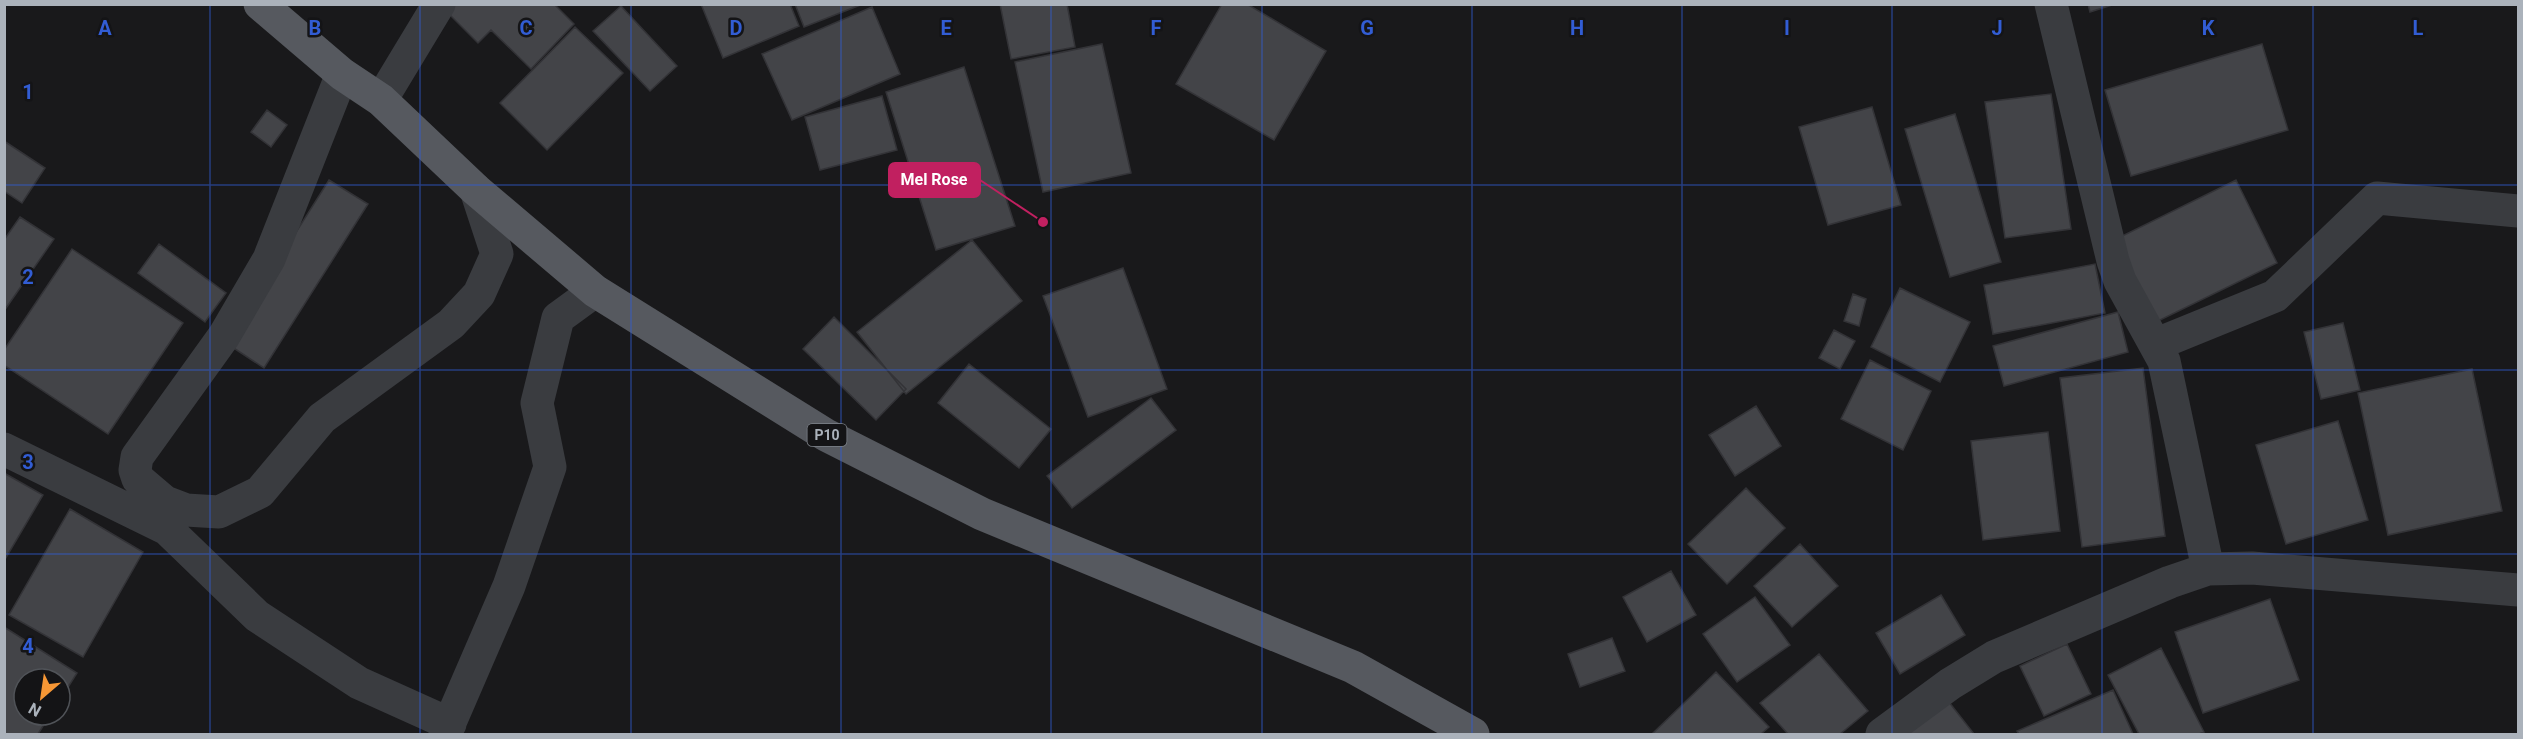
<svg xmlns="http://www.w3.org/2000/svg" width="2523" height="739" viewBox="0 0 2523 739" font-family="Roboto,sans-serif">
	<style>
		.building { fill: #434448; stroke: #333337; stroke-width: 1.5 }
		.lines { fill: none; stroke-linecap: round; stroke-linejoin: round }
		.street { stroke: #3a3c40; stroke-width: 33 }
		.primary { stroke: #56595f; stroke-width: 33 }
		.grid { fill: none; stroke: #325dd4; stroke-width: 1.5; stroke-opacity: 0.55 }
		.labels { text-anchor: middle; stroke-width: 5; stroke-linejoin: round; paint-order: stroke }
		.shield { fill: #141416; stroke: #7e838a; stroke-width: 1.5 }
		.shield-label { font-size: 14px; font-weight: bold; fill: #abb2bb }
		.grid-label { font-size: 20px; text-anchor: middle; font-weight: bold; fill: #325dd4; stroke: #141416; stroke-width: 5; stroke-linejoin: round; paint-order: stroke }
		.leader { fill: none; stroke: #c12060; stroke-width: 2 }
		.callout-dot { fill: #c12060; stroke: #141416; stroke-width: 2 }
		.callout { fill: #c12060; stroke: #c12060; stroke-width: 2 }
		.callout-label { font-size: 16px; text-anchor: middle; font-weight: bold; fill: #fff }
	</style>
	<rect width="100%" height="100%" fill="#19191b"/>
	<path class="building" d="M448,4H554L574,24L531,69L491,30L478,43L444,9Z
		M701,4H790L799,26L723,58Z
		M795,4H863L804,27Z
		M1000,4H1067L1075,47L1011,59Z
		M1222,4H1247L1326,51L1274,140L1176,84Z
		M2088,4H2115L2090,12Z
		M621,6L677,66L650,91L593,31Z
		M872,7L900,74L792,120L762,54Z
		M575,27L623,73L547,150L500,103Z
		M1102,44L1131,173L1043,192L1015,62Z
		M2262,44L2288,130L2131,176L2105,90Z
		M964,67L1015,226L936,250L886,92Z
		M2051,94L2071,229L2005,238L1985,102Z
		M882,96L897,150L820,170L805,117Z
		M1872,107L1901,205L1828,225L1799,127Z
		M267,110L287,125L271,147L251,132Z
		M1955,114L2001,262L1950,277L1905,129Z
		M4,141L45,168L22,203L4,191Z
		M329,180L368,204L264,368L226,343Z
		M2236,180L2277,263L2156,322L2114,240Z
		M20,217L54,239L4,311V240Z
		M972,240L1022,301L906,394L857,332Z
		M159,244L226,293L205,322L138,273Z
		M72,249L183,323L108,434L4,365V350Z
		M2095,264L2105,313L1993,334L1984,285Z
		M1123,268L1167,389L1088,417L1043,296Z
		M1900,288L1970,322L1940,382L1871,347Z
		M1853,294L1866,299L1859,326L1844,321Z
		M2118,312L2128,352L2004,386L1993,346Z
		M834,317L906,389L876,420L803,349Z
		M2343,323L2360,390L2321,399L2304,332Z
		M1834,330L1855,341L1840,369L1819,358Z
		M1870,360L1931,391L1903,450L1841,419Z
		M969,364L1051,429L1019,468L938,403Z
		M2143,368L2165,536L2082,547L2060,378Z
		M2472,369L2502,511L2388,535L2358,393Z
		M1151,398L1176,430L1072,508L1047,476Z
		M1756,406L1781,446L1735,476L1709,435Z
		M2338,421L2368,520L2286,544L2256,445Z
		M2048,432L2060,531L1983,540L1971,441Z
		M4,473L43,495L4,561Z
		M1746,488L1785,528L1727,584L1688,544Z
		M70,509L143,552L83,657L9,615Z
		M1800,544L1838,586L1792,627L1754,586Z
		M1671,571L1696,615L1647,642L1623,597Z
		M1941,595L1965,635L1900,674L1876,633Z
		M1755,597L1790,645L1737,682L1703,634Z
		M2270,599L2299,680L2203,713L2175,632Z
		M4,627L77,673L60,700V679H24V715H50L38,734H4Z
		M1612,638L1625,671L1580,687L1568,654Z
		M2067,644L2091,694L2044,716L2020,666Z
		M2161,648L2204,732L2199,734H2139L2108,675Z
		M1819,654L1868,711L1840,734H1788L1760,703Z
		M1716,672L1769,727L1761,734H1652Z
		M2113,690L2133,734H2019L2017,731Z
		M1945,697L1974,734H1895Z"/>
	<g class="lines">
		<path class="street" d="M2051,4L2113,261L2120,281L2164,361L2208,569
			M342,74L269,259L224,336L137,457L135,470L138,479L165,502L186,510L219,512L260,492L322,418L451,324L479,294L497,254L476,190
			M381,100L439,4
			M2157,344L2275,296L2377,198L2518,211
			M4,449L167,529L257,616L359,683L450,724
			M445,734L509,586L550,467L537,403L558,318L595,291
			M1882,734L1950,684L1994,657L2170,582L2208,569L2252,568L2518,590"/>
		<path class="primary" d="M260,4L342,74L381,100L476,190L595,291L826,435L982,514L1353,667L1473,734"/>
	</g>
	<path class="grid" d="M210,4V734M420,4V734M631,4V734M841,4V734M1051,4V734M1262,4V734M1472,4V734M1682,4V734M1892,4V734M2102,4V734M2313,4V734M4,185H2518M4,370H2518M4,554H2518"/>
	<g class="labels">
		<rect class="shield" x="807.5" y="424" width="39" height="22" rx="4.5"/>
		<g class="shield-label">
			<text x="827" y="440">P10</text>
		</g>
	</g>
	<g class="grid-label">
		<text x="105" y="35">A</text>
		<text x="315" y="35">B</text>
		<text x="526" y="35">C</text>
		<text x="736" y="35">D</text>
		<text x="946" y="35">E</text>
		<text x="1156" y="35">F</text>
		<text x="1367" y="35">G</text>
		<text x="1577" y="35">H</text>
		<text x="1787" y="35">I</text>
		<text x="1997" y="35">J</text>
		<text x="2208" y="35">K</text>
		<text x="2418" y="35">L</text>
		<text x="28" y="99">1</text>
		<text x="28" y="284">2</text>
		<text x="28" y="469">3</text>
		<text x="28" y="653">4</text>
	</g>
	<path class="leader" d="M1043 222L980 180"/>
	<circle class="callout-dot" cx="1043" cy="222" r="6"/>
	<rect class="callout" x="889" y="163" width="91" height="34" rx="6"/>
	<g class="callout-label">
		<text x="934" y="185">Mel Rose</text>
	</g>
	<rect width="2523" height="739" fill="none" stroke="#abb2bb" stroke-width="12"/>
	<g transform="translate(42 697) rotate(209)"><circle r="28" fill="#141416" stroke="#505358" stroke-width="1.5"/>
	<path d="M0-4.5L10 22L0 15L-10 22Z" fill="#f69735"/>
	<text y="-9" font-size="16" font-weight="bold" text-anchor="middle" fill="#abb2bb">N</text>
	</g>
</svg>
